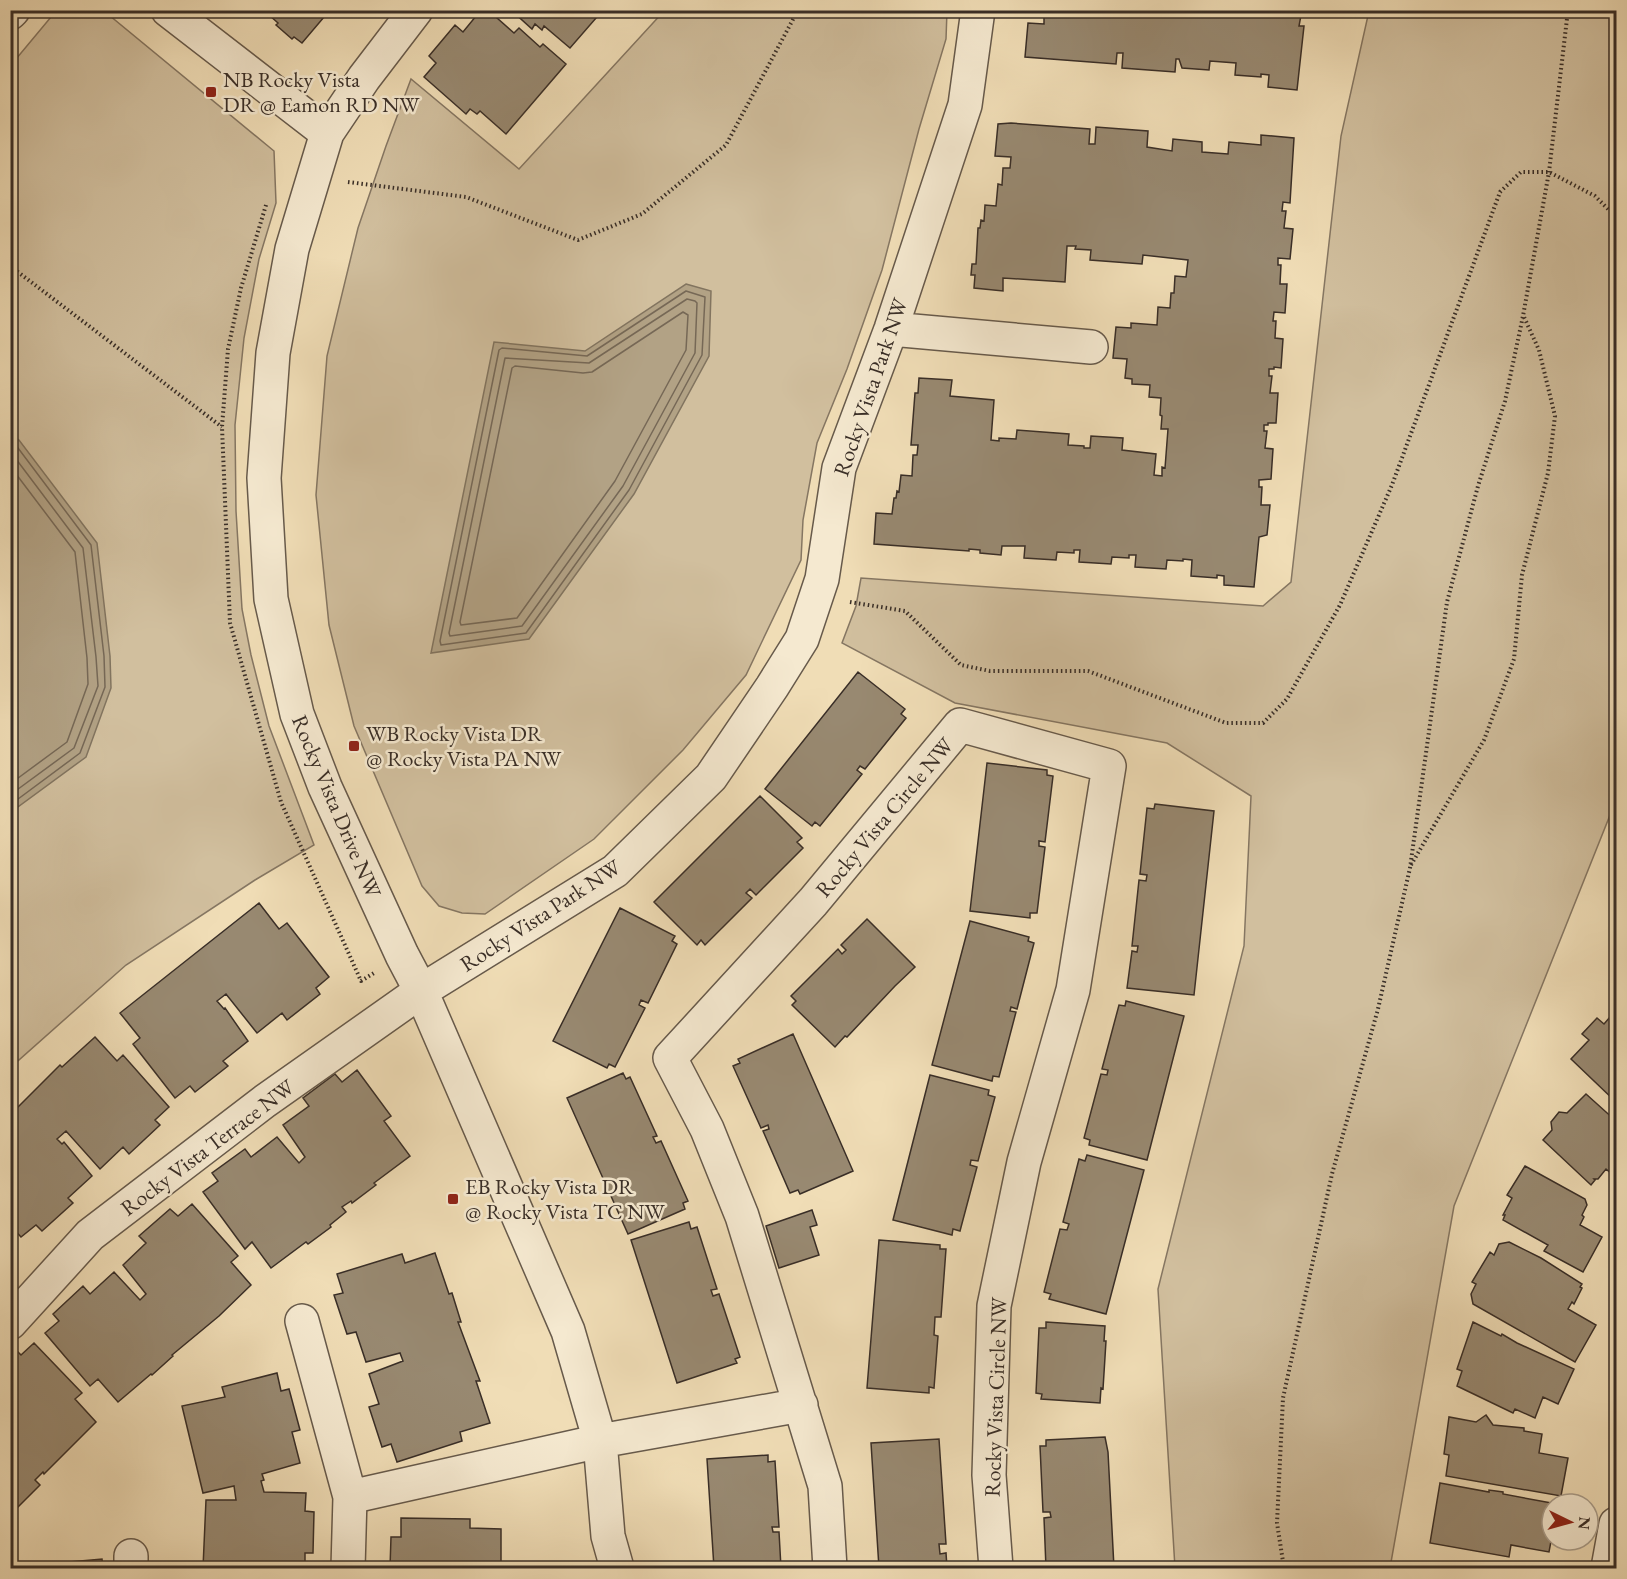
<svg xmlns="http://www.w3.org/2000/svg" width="1627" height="1579" viewBox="0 0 1627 1579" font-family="'EB Garamond',serif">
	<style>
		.green { fill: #d1bf9e; stroke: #857662; stroke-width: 1.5 }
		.water { fill: #b2a285; stroke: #82745f; stroke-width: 1.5 }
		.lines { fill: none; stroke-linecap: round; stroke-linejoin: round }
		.shore { stroke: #766856; stroke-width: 1.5 }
		.building { fill: #988971; stroke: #392e27; stroke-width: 1.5 }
		.minor-casing { stroke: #675a4b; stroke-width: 36 }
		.path { stroke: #392e27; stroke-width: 4; stroke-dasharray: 1.5 3; stroke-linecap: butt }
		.minor { stroke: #f5e9d0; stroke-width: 33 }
		.poi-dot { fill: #8f2418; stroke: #f5e9d0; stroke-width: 2 }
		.labels { text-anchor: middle; stroke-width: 5; stroke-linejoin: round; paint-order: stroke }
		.poi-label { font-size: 22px; fill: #392e27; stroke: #f5e9d0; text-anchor: start }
		.street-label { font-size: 22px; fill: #392e27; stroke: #f5e9d0 }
	</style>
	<rect width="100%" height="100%" fill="#f0ddb6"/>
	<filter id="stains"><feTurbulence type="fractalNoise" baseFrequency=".00333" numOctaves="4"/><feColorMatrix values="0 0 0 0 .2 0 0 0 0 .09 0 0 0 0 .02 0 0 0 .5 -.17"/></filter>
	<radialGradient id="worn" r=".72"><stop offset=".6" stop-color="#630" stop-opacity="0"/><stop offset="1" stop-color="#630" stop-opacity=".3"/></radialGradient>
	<path class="green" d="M56,11H104L274,151L276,203L259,259L244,338L235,425L236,511L242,609L251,655L269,726L314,845L255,880L126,965L11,1067V65Z
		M664,11H947L946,39L919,129L882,270L847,369L817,443L803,520L801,560L746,675L683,750L594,839L485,914L462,913L439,906L422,886L354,726L329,625L316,495L327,356L358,228L386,146L411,79L519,169Z
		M1369,11H1616V800L1454,1206L1390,1568H1175L1158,1289L1244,946L1251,796L1167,743L955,703L842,643L856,606L861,578L1263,606L1291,582L1341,136Z"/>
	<path class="water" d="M686,284L711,291L709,356L634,494L529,639L431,653L494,342L585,351Z
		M10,434L19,440L97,543L110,656L111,688L86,757L11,812Z"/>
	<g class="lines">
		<path class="shore" d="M686,291L705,297L702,355L629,490L526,633L441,645L440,641L499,350L502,348L587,356Z
			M687,299L695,301L697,303L695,353L623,486L522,626L450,636L449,633L505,358L589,363Z
			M683,312L688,315L686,350L615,481L517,618L461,625L460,622L512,368L515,366L583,373L592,372Z
			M10,441L15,444L91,545L104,656L105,687L80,753L10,805
			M10,451L83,548L96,657L98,686L74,748L10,795
			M10,466L75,552L87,658L88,684L67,742L10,784"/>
	</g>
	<path class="building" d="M273,10H330L302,43L294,37L292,39L276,25L278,23L269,15Z
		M481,10H488L514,33L519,28L540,47L543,44L566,64L506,134L480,111L477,114L470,109L466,114L424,77L436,63L429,56L455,25L463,32Z
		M511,10H603L570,48L544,26L542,30L535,24L532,29Z
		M1021,10H1302L1299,26H1304L1297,90L1268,87L1269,75L1261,74V77L1235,75L1236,63L1210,61L1209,70L1182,68L1179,59H1176L1175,72L1122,68L1123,53H1117L1116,64L1025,57L1028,23L1044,24V16L1021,14Z
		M1011,123L1090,129L1089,144H1095L1096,127L1148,131L1147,147L1172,151L1173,139L1202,142V152L1228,154L1229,142L1261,145V135L1294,138L1290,203L1283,202L1282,211H1286L1284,228L1293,229L1290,259L1278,258V265H1281L1280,284H1287L1285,313L1274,312L1273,321H1276L1275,338L1283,339L1281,368L1274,367V369H1269V376H1272L1270,393H1278L1276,423H1268V425H1264V431H1267L1265,448L1273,449L1271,479L1259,480V487H1262L1261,505H1270L1267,535L1259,537L1254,587L1224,585V576L1217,575V578L1191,576L1192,560L1183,559V561L1167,560L1166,569L1135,567L1136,555H1129V558L1112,557L1111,564L1079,562L1080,550H1074V553L1057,552L1056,560L1024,558L1025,546H1002L1001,555L980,553V550L969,549V551L874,544L876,513L892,514L894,498H896L897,491L899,492L901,475L912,476L913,455H917L918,445H911L915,393H918L919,378L952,380L950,396L994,400L991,440L999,441V438L1016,439L1017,430L1069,434L1068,445L1084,446V448H1090L1091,436L1123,438L1122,450L1156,454L1154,475L1162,476V467L1165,468L1168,429H1161L1162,416L1160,415L1161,398L1149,397L1150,385L1132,384V379L1125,378L1127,359L1113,358L1116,327L1131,328V323L1157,325L1158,307L1170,308L1171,293H1174L1175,276L1186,277L1188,260L1143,255L1142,264L1090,260L1091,250L1075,249L1076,246H1067L1065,282L1003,278V291L974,288L975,275H971L972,264H976L978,228H980L981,220L984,221L985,205L996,206L998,184L1002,185L1003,168H1010L1011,157L995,156L998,124Z
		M858,672L905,709L901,714L906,718L865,769L860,766L857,770L862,774L820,826L815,822L812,826L765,789Z
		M987,763L1047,770V775L1053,776L1045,842L1039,841V846L1045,847L1037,913H1030V918L970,911Z
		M760,796L802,838L797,842L803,848L756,895L750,889L746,893L752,898L705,945L701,940L697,945L654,902Z
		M1155,804L1214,811L1194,995L1127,988L1132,951L1137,952L1138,946H1132L1139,880L1146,881L1147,875L1140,874L1147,808L1154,809Z
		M259,903L279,929L287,923L329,977L316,988L320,994L287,1020L282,1013L257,1033L226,994L217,1001L224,1009L225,1008L248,1041L223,1061L228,1066L195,1092L190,1086L175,1098L133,1044L140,1038L120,1013Z
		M620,908L675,936L672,941L677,944L648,1003L641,1000L639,1005L645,1008L615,1067L609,1064L607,1068L553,1041Z
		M867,919L915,967L895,986L847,1037L845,1036L835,1047L792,1005L796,1001L791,996L838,949L842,954L846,950L841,945Z
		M970,921L1029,937L1028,941L1034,943L1017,1009L1011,1007L1010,1011L1016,1012L999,1077L993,1076L992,1081L932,1065Z
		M1126,1001L1184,1016L1147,1160L1089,1145L1090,1140L1084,1138L1101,1074L1107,1075L1108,1070L1102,1069L1119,1005L1125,1006Z
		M1610,1017L1616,1023V1102L1571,1059L1589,1040L1582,1034L1597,1018L1604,1024Z
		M793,1034L853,1171L800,1194L798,1190L790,1193L763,1131L769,1129L768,1125L761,1128L733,1066L740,1063L738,1059Z
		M95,1037L117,1061L123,1055L169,1107L155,1120L160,1125L129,1154L123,1147L100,1169L66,1131L57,1139L62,1144L64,1142L92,1176L68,1198L73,1203L42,1231L36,1225L21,1237L10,1225V1111L16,1106L17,1108L60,1065L62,1067Z
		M357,1070L391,1116L384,1121L410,1156L374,1183L376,1185L352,1203L351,1201L342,1207L346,1212L330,1225L331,1227L308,1244L306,1242L271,1268L252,1242L245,1249L203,1192L218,1181L212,1173L245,1149L251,1157L277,1137L299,1163L305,1157L283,1125L309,1106L303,1098L335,1074L342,1082Z
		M623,1073L626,1079L630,1077L657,1136L653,1137L656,1143L661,1141L688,1201L683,1203L685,1209L628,1234L567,1098Z
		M930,1075L989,1090L988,1095L995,1097L978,1161L971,1160L970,1165L977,1167L960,1231L953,1229L952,1235L893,1220Z
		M1586,1094L1616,1121V1172L1613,1175L1606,1169L1598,1179H1594L1595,1180L1591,1185L1543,1140L1552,1130L1551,1122L1559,1112L1567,1113Z
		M1087,1155L1144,1170L1106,1314L1049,1299L1051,1294L1044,1292L1060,1229L1067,1230L1069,1224L1063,1222L1079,1159L1085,1161Z
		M1525,1166L1585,1199L1587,1205L1582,1215L1584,1217L1580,1225L1602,1237L1583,1272L1544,1251L1548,1245L1503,1220L1505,1215H1503L1512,1198L1507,1195Z
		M192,1204L238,1256L231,1262L251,1285L219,1316L172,1355L173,1356L152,1375L151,1374L118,1402L98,1379L90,1386L45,1333L59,1321L53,1314L83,1286L90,1294L114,1272L140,1300L146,1294L123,1265L146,1243L139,1236L170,1209L178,1216Z
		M812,1210L817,1225L810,1227L819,1255L779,1268L766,1226Z
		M689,1222L691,1229L697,1227L717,1289L711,1290L713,1296L719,1294L740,1357L735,1359L737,1363L677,1383L631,1240Z
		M879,1240L940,1245V1249H946L941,1317H935L934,1335L938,1336L934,1388L929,1387V1393L867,1388Z
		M1509,1242L1541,1258L1582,1284L1580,1287L1582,1288L1574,1304L1572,1302L1568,1309L1596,1325L1575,1362L1473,1304L1471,1294L1476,1284L1472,1282L1490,1252L1494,1255L1499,1244Z
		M435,1253L449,1294L452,1293L461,1322H458L480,1381H476L490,1423L460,1432L462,1441L397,1462L391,1444L382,1447L369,1407L379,1404L369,1374L403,1361L400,1353L366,1362L356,1332L347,1334L334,1295L343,1293L337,1274L402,1254L405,1263Z
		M1046,1322L1105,1326L1104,1341H1106L1103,1389L1101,1388L1100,1403L1041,1399L1042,1394L1036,1393L1039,1328H1046Z
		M1473,1322L1501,1336L1502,1334L1517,1343L1574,1369L1558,1404L1543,1397L1535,1418L1515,1409L1513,1413L1457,1386L1462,1371L1457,1369Z
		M34,1343L82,1393L75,1399L96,1422L44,1474L43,1472L35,1480L40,1485L10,1515V1351L14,1348L21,1355Z
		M277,1373L281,1391L289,1389L300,1430L292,1432L300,1463L262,1474L264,1480L261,1481L264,1492L306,1493L305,1511L314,1512L313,1553H305V1568H203L206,1500H236L234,1486L203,1493L182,1406L225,1397L222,1387Z
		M1486,1415L1493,1425L1524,1428V1431L1542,1434L1539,1453L1568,1458L1561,1496L1446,1476L1449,1455L1444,1454L1449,1417L1476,1422Z
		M1105,1437L1108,1452L1114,1568H1046L1044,1518L1051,1517L1050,1512H1043L1040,1446H1046V1440Z
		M939,1439L946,1544H939L940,1554L946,1553L947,1568H879L871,1443Z
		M768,1455V1462L775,1461L779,1527H772L773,1532H779L781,1568H714L707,1459Z
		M1440,1483L1489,1492V1490L1503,1492V1494L1557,1504H1552V1536L1549,1552L1511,1545L1509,1557L1430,1543Z
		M401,1518L470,1519V1528L501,1529V1568H390L391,1537H401Z
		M102,1559L103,1568H48L47,1564Z"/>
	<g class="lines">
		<g class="minor-casing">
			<path id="minor" d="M168,10L327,133L292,249L273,353L264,478L271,599L297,714L325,787L402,955L421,991L568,1331L600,1441L608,1536L617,1568
				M10,13L13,10
				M327,133L364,78L416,10
				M891,329L1091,347
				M302,1321L350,1497L348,1568
				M10,1323L90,1235L265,1101L421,991L615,871L711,777L772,687L802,639L822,579L839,468L891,329L965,105L978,10
				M350,1497L600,1441L801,1405
				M131,1556V1568
				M830,1568L825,1486L742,1216L707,1129L670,1058L813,902L960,725L1109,766L1073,990L1024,1162L994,1306L989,1475L996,1568
				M1608,1568L1616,1524"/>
		</g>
		<path class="path" d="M348,182L466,197L578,240L642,214L726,145L798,10
			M266,205L241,288L228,349L222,427L230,623L281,802L361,981L374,973
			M10,266L222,427
			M850,602L905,611L961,665L990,671H1088L1226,723H1263L1287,699L1340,605L1392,485L1500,192L1521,172H1549L1595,196L1616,217
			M1411,865L1484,740L1514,659L1522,575L1548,473L1555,416L1539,350L1524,317
			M1284,1568L1277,1523L1283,1398L1332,1174L1378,1009L1410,868L1447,602L1478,486L1505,401L1523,316L1549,172L1568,10"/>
		<use href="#minor" class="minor"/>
	</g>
	<g class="poi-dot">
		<rect x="205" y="86" width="12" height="12" rx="3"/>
		<rect x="348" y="740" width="12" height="12" rx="3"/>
		<rect x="447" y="1193" width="12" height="12" rx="3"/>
	</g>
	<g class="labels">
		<g class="poi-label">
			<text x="223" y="87">NB Rocky Vista<tspan x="223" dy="25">DR @ Eamon RD NW</tspan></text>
			<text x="366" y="741">WB Rocky Vista DR<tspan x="366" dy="25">@ Rocky Vista PA NW</tspan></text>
			<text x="465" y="1194">EB Rocky Vista DR<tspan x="465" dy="25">@ Rocky Vista TC NW</tspan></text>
		</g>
		<g class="street-label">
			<text transform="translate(870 387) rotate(-71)" y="8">Rocky Vista Park NW</text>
			<text transform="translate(337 806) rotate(67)" y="8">Rocky Vista Drive NW</text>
			<text transform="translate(884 817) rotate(-50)" y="8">Rocky Vista Circle NW</text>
			<text transform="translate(540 915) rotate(-33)" y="8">Rocky Vista Park NW</text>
			<text transform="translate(207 1147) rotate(-37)" y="8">Rocky Vista Terrace NW</text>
			<text transform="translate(995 1397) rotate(-88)" y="8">Rocky Vista Circle NW</text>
		</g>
	</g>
	<rect width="1627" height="1579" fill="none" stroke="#f0ddb6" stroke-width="36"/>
	<rect x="12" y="12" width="1603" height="1555" fill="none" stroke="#392e27" stroke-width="3"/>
	<rect x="18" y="18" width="1591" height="1543" fill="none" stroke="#392e27" stroke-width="1.5"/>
	<g transform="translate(1570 1522) rotate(95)"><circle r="28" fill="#f5e9d0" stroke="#aa9e8c" stroke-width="1.5"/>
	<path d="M0-4.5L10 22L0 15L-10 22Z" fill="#8f2418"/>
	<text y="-9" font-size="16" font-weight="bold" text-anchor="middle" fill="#392e27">N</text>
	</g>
	<rect width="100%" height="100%" filter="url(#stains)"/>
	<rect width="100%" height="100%" fill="url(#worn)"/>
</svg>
